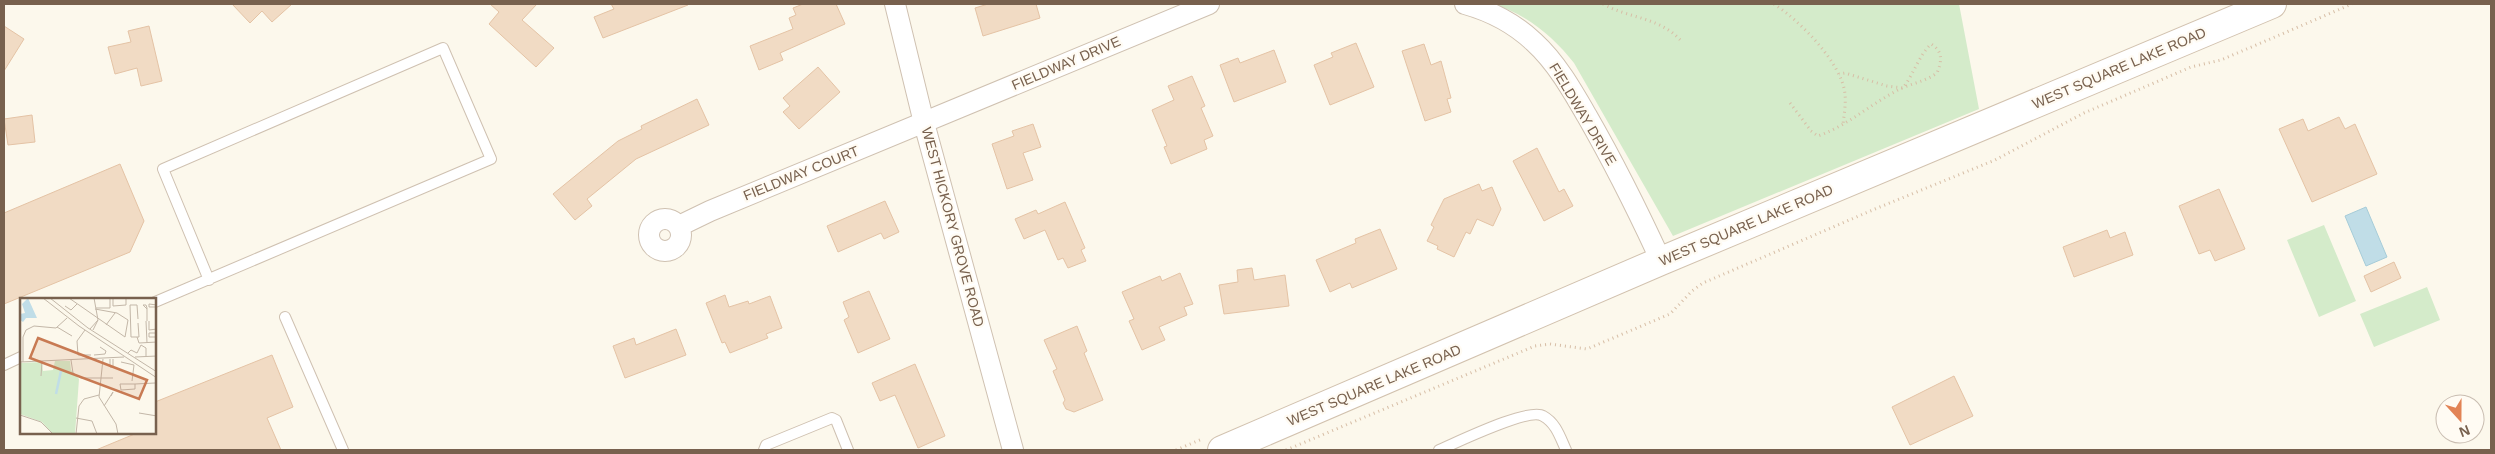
<svg xmlns="http://www.w3.org/2000/svg" width="2495" height="454" viewBox="0 0 2495 454" font-family="Helvetica,sans-serif">
	<style>
		.green { fill: #d4ebca }
		.water { fill: #c0dde7; stroke: #a6ccd8 }
		.building { fill: #f1dbc4; stroke: #e4c3a5 }
		.lines { fill: none; stroke-linecap: round; stroke-linejoin: round }
		.lane-casing { stroke: #cfc1b1; stroke-width: 12 }
		.street-casing { stroke: #cfc1b1; stroke-width: 22 }
		.secondary-casing { stroke: #d2c2af; stroke-width: 30 }
		.path { stroke: #d7bea6; stroke-width: 3; stroke-dasharray: 1 4; stroke-linecap: butt }
		.lane { stroke: #fff; stroke-width: 10 }
		.street { stroke: #fff; stroke-width: 20 }
		.secondary { stroke: #fff; stroke-width: 28 }
		.labels { text-anchor: middle; stroke-width: 4.5; stroke-linejoin: round; paint-order: stroke }
		.street-label { font-size: 14px; fill: #78614e; stroke: #fffbf3 }
		.inset-river { fill: none; stroke: #c0dde7; stroke-width: 2.5 }
		.inset-road { fill: none; stroke: #c3b7a8; stroke-width: 1 }
		.view { fill: #c87a53; fill-opacity: 0.15; stroke: #c87a53; stroke-width: 2.5 }
		.inset-edge { fill: none; stroke: #78614e; stroke-width: 2.5 }
	</style>
	<rect width="100%" height="100%" fill="#fcf8ec"/>
	<path class="green" d="M1492,4H1959L1979,109L1673,236L1574,63C1553,36 1525,13 1492,4Z
		M2324,225L2356,301L2319,317L2287,240Z
		M2427,287L2440,320L2374,347L2360,314Z"/>
	<path class="water" d="M2366,207L2387,257L2366,266L2345,216Z"/>
	<path class="building" d="M232,4H292L272,22L262,11L250,23Z
		M490,4H537L522,20L554,48L536,67L489,24L499,12Z
		M611,4H688V5L603,38L594,17L614,9Z
		M803,4H836L845,24L780,53L783,60L759,70L750,46L793,29L789,18L796,15L793,8Z
		M988,4H1036L1040,18L983,36L975,8Z
		M4,26L24,39L4,71Z
		M149,26L162,81L141,86L137,68L115,74L108,47L131,42L128,31Z
		M1356,43L1374,87L1330,105L1314,65L1333,57L1331,53Z
		M1424,44L1431,65L1441,61L1451,98L1447,99L1451,112L1425,121L1402,51Z
		M1274,50L1286,82L1234,102L1220,65L1238,58L1240,63Z
		M818,67L840,92L799,129L783,112L790,106L783,98Z
		M1192,76L1205,106L1201,108L1213,136L1204,140L1207,149L1171,164L1164,147L1167,146L1152,110L1174,100L1168,86Z
		M697,99L709,125L636,159L587,199L592,206L575,220L553,194L618,141L642,129L641,126Z
		M32,115L35,142L8,145L4,119Z
		M2339,117L2345,129L2355,124L2377,174L2312,202L2279,129L2303,119L2308,131Z
		M1033,124L1041,147L1023,153L1033,180L1007,189L992,144L1014,136L1012,131Z
		M1537,148L1559,192L1564,189L1573,206L1544,221L1513,161Z
		M120,164L144,221L130,252L4,304V213Z
		M1479,184L1482,191L1492,187L1501,209L1493,226L1477,219L1470,234L1466,232L1454,257L1437,249L1438,246L1427,241L1434,227L1431,225L1444,199Z
		M2219,189L2245,249L2215,261L2210,250L2199,254L2179,206Z
		M885,201L899,232L884,239L881,233L838,252L827,226Z
		M1065,202L1085,248L1081,250L1086,261L1068,268L1063,258L1058,260L1045,230L1024,239L1015,219L1036,210L1038,214Z
		M1380,229L1397,269L1352,288L1350,283L1330,292L1316,260L1356,243L1355,239Z
		M2107,230L2110,238L2125,232L2133,255L2074,277L2063,247Z
		M2394,262L2401,278L2371,292L2364,276Z
		M1252,268L1254,280L1285,275L1289,306L1224,314L1219,285L1238,282L1237,270Z
		M1180,273L1193,304L1184,307L1187,315L1159,327L1165,340L1142,350L1129,321L1134,319L1122,292L1160,276L1162,281Z
		M869,291L890,339L858,353L844,320L849,317L843,302Z
		M725,295L729,307L748,301L749,304L770,296L782,328L766,334L768,338L730,353L725,342L722,343L706,303Z
		M1077,326L1087,351L1084,353L1103,400L1074,412L1066,409L1063,403L1065,400L1053,371L1057,369L1044,340Z
		M676,329L686,355L625,378L613,346L634,338L636,345Z
		M272,355L293,407L267,418L281,450H96L137,433H155V402Z
		M915,364L945,436L918,448L895,395L880,401L872,383Z
		M1954,376L1973,416L1910,445L1892,407Z"/>
	<g class="lines">
		<g class="lane-casing">
			<path id="lane" d="M155,302L491,159L443,48L163,169L209,280
				M285,317L343,450
				M4,365L21,357
				M764,450L766,445L832,418L836,420L848,450
				M1439,450C1456,443 1529,407 1543,416C1556,423 1560,437 1566,450"/>
		</g>
		<g class="street-casing">
			<path id="street" d="M895,4L924,123L1013,450
				M1465,4C1490,11 1515,24 1534,42C1556,62 1572,90 1587,116C1614,163 1638,211 1661,261
				M649 235a16 16 0 1 1 32 0a16 16 0 1 1-32 0Z
				M679,226L710,211L1209,4"/>
		</g>
		<g class="secondary-casing">
			<path id="secondary" d="M1222,450L1661,261L2272,4"/>
		</g>
		<path class="path" d="M1603,4C1630,19 1661,17 1682,42
			M1774,4C1799,20 1842,63 1845,94C1846,104 1844,115 1843,125
			M1790,103L1811,131L1818,136C1849,125 1873,102 1902,88C1914,83 1926,81 1937,73C1942,61 1943,51 1931,44C1920,54 1913,75 1903,88L1887,86L1845,73L1839,74
			M1176,450L1202,439
			M1286,450L1535,346L1550,344L1587,349L1670,314L1692,291L1703,283L1875,209L1995,160L2084,113L2191,67L2221,60L2352,4"/>
		<use href="#lane" class="lane"/>
		<use href="#street" class="street"/>
		<use href="#secondary" class="secondary"/>
	</g>
	<g class="labels">
		<g class="street-label">
			<text transform="translate(1066 63) rotate(-23)" y="5">FIELDWAY DRIVE</text>
			<text transform="translate(2119 68) rotate(-23)" y="5">WEST SQUARE LAKE ROAD</text>
			<text transform="translate(1583 114) rotate(59)" y="5">FIELDWAY DRIVE</text>
			<text transform="translate(801 173) rotate(-22)" y="5">FIELDWAY COURT</text>
			<text transform="translate(1746 225) rotate(-23)" y="5">WEST SQUARE LAKE ROAD</text>
			<text transform="translate(953 227) rotate(75)" y="5">WEST HICKORY GROVE ROAD</text>
			<text transform="translate(1374 385) rotate(-23)" y="5">WEST SQUARE LAKE ROAD</text>
		</g>
	</g>
	<g transform="translate(20 298)">
		<rect width="136" height="136" fill="#fcf8ec"/>
		<path d="M35,63H50L51,72L59,81L55,136H33L22,124L0,116V65L22,64L23,73L33,72Z" fill="#d4ebca"/>
		<path d="M8,0L17,20H6L3,24L0,22V16L5,15L2,6Z" fill="#c0dde7"/>
		<path class="inset-river" d="M36,96L41,73"/>
		<path class="inset-road" d="M23,0L59,28L137,80M30,0L68,30L137,74M49,0L105,39L108,22L97,15L75,11M74,0L78,22M93,0V8L106,7V0M137,7L129,6V9H137M45,8L51,12L57,6M76,10H90V0M127,11L123,7H126L127,10V23M118,21L117,7H110L111,39H119L118,25M126,23L127,45M129,23V32L137,31M86,27L95,15M37,29L52,38M70,31L78,22L73,32M65,32L57,43L58,57H71M137,35H129V39H137M117,39L119,45L137,44M108,55L111,52L117,55L121,47L126,50V58M74,57L85,56L86,53L80,49M115,59L137,58M83,61L79,99L96,126L98,136M90,61V69H93V61M51,62L53,75L61,80H93M0,64L104,59M3,64V39L6,32L14,28L36,30L47,20M101,64L114,67L112,83M21,78L22,63M115,86V91L101,92L100,86H115L135,85L137,86M84,108L93,94L91,98M119,115L137,118M0,117L21,124L33,136M56,120L72,123L77,136M56,136L59,108L64,101L79,97"/>
		<path class="view" d="M18,40L127,82L119,101L10,60Z"/>
		<rect width="136" height="136" class="inset-edge"/>
	</g>
	<rect width="2495" height="454" fill="none" stroke="#78614e" stroke-width="10"/>
	<g transform="translate(2460 419) rotate(159)"><circle r="24" fill="#fffbf3" stroke="#c9bdb1"/>
	<path d="M0-4L9 19L0 12L-9 19Z" fill="#e28355"/>
	<text y="-8" font-size="14" font-weight="bold" text-anchor="middle" fill="#78614e">N</text>
	</g>
</svg>
